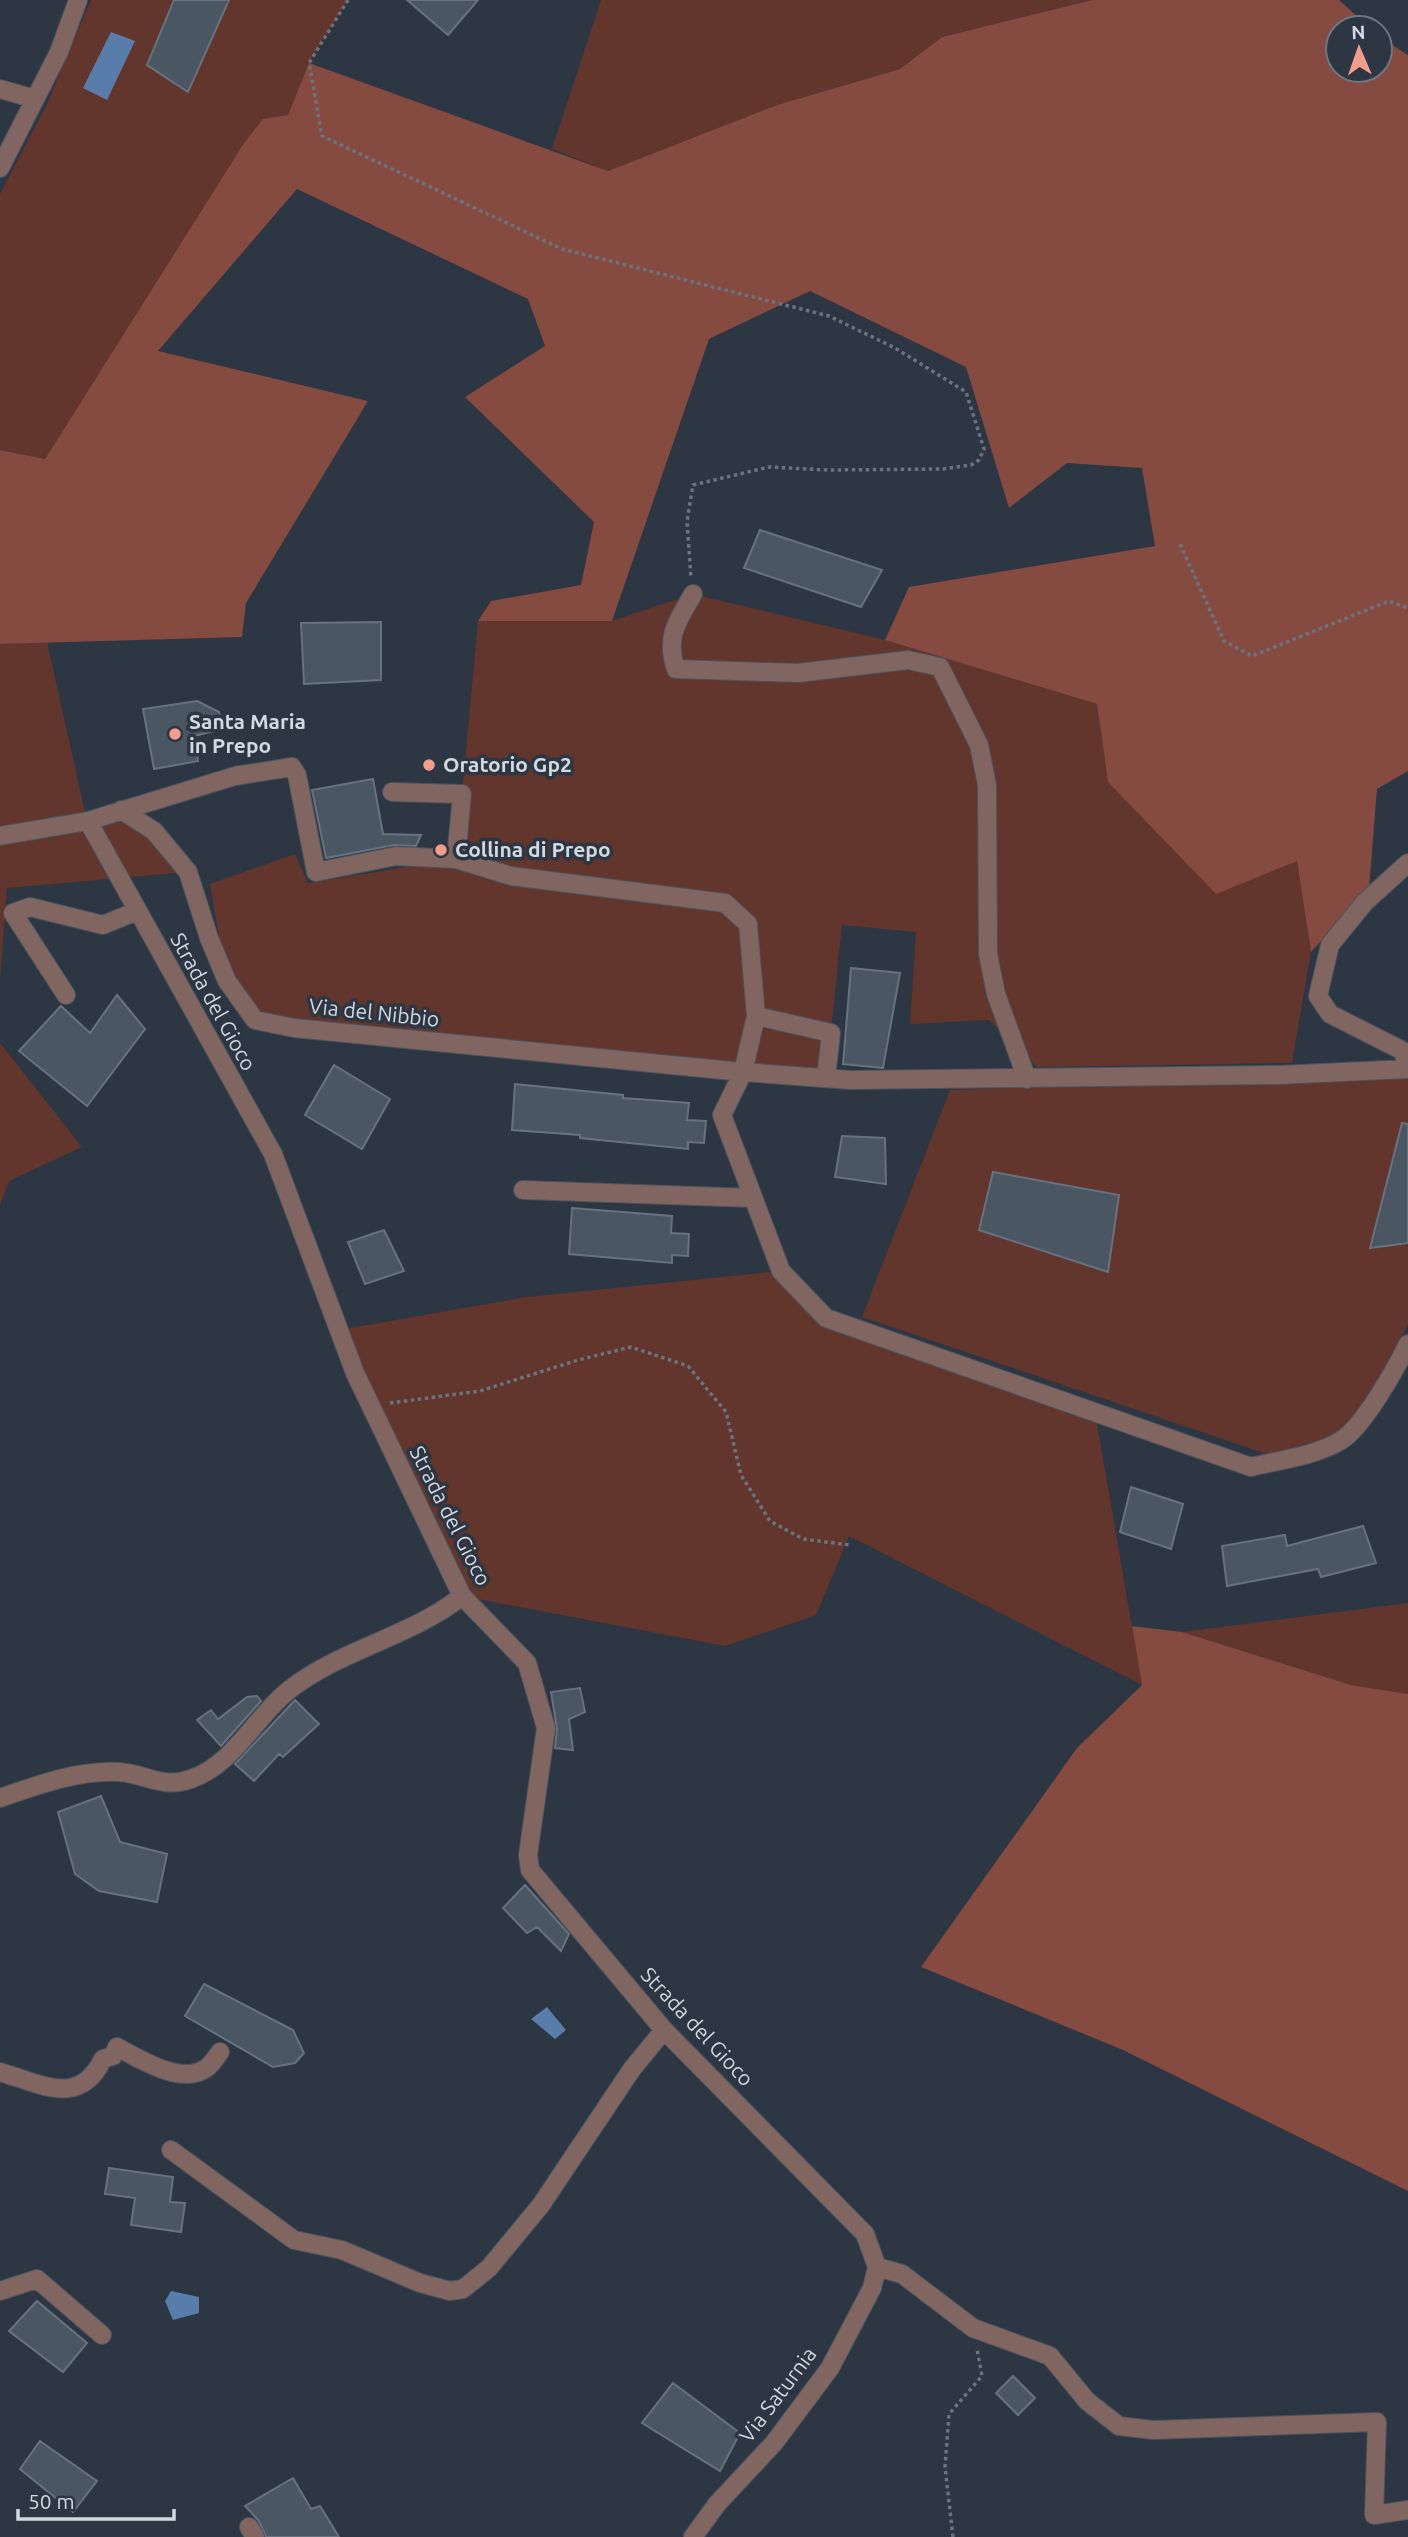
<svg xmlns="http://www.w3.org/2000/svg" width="1408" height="2537" viewBox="0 0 1408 2537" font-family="Ubuntu,sans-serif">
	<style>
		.green { fill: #62352d }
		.forest { fill: #854a40 }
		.water { fill: #587daa }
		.building { fill: #4b5663; stroke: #677280; stroke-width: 2 }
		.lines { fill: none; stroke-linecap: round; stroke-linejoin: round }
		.minor-casing { stroke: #4b535f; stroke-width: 20 }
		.path { stroke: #6b737e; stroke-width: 3.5; stroke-dasharray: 3.5 3.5; stroke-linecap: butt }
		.minor { stroke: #816560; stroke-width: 18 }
		.poi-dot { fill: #f49d8d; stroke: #2d3643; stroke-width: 2.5 }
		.labels { text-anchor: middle; stroke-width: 7; stroke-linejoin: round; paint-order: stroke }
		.poi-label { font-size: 21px; font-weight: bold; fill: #d3d9e1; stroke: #2d3643; text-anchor: start }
		.street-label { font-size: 21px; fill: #d3d9e1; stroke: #2d3643 }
	</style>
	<rect width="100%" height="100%" fill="#2d3643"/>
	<path class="green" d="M91,0H348L309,63L288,115L244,143L45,459L0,450V194L47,104Z
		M601,0H1092L942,37L900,69L777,105L608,171L552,149Z
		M693,594L885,640L1097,704L1108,782L1297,860L1311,952L1292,1063L1037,1067L989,1020L910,1024L916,932L842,925L826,1078L255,1020L227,981L210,884L295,854L308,883L456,859L478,621H612Z
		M47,642L87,821L121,810L188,872L7,888L0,979V644Z
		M0,1043L82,1147L9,1181L0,1206Z
		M1408,1072V1325L1348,1433L1267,1454L862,1317L950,1090Z
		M781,1271L826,1318L1095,1412L1142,1685L849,1536L816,1615L725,1646L462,1596L339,1330L527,1297Z
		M1408,1603V1694L1351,1685L1182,1632Z"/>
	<path class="forest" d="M1092,0H1339L1370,28H1338V70H1380V37L1408,55V771L1377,789L1369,889L1311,952L1297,861L1216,894L1108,782L1097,704L885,640L909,587L1155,546L1142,468L1067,463L1009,508L966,367L810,291L709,339L612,621H478L491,601L581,585L594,522L465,397L545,346L528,299L297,189L158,351L368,401L246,603L242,637L0,644V450L45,459L244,143L263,119L288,115L309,63L608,171L777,105L900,69L942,37Z
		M1132,1626L1182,1632L1351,1685L1408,1694V2191L1123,2050L921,1967L1077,1748L1142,1685Z"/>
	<path class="water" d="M111,32L135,41L107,100L83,88Z
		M547,2007L566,2030L555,2039L531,2019Z
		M171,2291L199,2297V2313L173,2320L165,2301Z"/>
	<path class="building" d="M174,0H229L188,92L147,65Z
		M407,0H478L448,35Z
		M760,530L882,570L861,607L744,568Z
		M381,622V680L304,684L301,623Z
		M197,701L219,712L221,722L214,731L194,736L198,761L154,769L143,709Z
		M373,779L383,834L421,835L416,846L394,845L326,858L312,790Z
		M851,968L900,973L883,1068L843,1064Z
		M117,995L145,1029L87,1106L19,1051L61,1006L90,1033Z
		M334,1065L390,1099L362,1149L305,1115Z
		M515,1084L623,1095V1098L689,1103L687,1120L706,1121L704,1143L688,1142V1149L580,1138V1135L512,1130Z
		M1402,1123L1408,1124V1243L1370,1248Z
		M842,1136L885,1138L886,1184L835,1177Z
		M993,1172L1119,1195L1108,1272L979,1230Z
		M572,1208L672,1216L671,1233L689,1234L688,1256L672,1255V1263L569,1254Z
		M384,1230L404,1271L365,1284L348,1242Z
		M1131,1487L1183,1504L1171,1549L1120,1532Z
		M1363,1526L1376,1563L1321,1577L1318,1569L1227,1586L1222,1546L1285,1535L1287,1546Z
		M580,1688L585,1712L569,1719L573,1750L555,1748L557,1729L551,1692Z
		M257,1696L261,1701L221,1746L197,1720L211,1710L218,1719L247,1697Z
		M295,1700L319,1724L283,1757L279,1754L254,1781L235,1764Z
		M101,1796L120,1842L167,1854L157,1902L99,1891L75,1874L58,1812Z
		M525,1885L569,1934L561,1951L537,1927L527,1933L503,1908Z
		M204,1984L293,2030L304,2053L295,2063L273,2067L185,2016Z
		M109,2168L173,2177L170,2202L185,2203L181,2232L131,2225L135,2198L105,2194Z
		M37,2301L87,2343L63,2372L9,2331Z
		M1013,2376L1035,2398L1018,2415L996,2393Z
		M673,2383L740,2433L720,2471L642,2423Z
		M40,2441L97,2481L73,2512L20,2469Z
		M293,2478L311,2509L320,2506L339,2537H266L259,2521L245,2506Z"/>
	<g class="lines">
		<g class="minor-casing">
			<path id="minor" d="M0,89L35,99
				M0,168L59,52L78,0
				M693,594C677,622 665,637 676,669L798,673L908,660L940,667L979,745L987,785L988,954L996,994L1027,1079
				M121,810L154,831L188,872L209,938L227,981L255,1020L294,1028L743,1072L850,1080L1278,1075L1408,1069
				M88,821L273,1154L355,1373L462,1596L527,1663L546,1728L528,1855L530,1870L664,2030L865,2234L877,2267L872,2288L830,2368L774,2443L717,2504L693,2537
				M0,836L88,821L235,776L292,767L297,775L316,872L396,856L456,859L462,794L392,792
				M456,859L511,876L725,903L748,924L756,1016L743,1072L722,1115L781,1271L826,1318L1251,1467C1280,1460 1314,1456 1340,1441C1363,1428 1396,1368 1408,1344
				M66,995L13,913L30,907L103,925L137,911
				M756,1016L831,1033L826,1078
				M1408,1069L1403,1051L1330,1014L1318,996L1330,945L1365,902L1408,863
				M523,1190L753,1198
				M0,1798C38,1785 78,1770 119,1772C147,1774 162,1789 191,1779C234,1764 255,1717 289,1690C341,1649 411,1637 462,1596
				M0,2072C42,2084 79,2108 103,2059L113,2056L117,2047C140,2059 180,2085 205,2069C211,2066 216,2057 220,2052
				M171,2150L294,2240L342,2250L420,2283L450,2291L463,2289L489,2268L541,2205L632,2069L664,2030
				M877,2267L902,2274L973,2328L1050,2356L1087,2401L1119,2426L1153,2430L1377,2422L1374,2515L1408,2510
				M0,2291L37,2279L102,2335
				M249,2527L255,2537"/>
		</g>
		<path class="path" d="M348,0L309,63L322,136L562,249L829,316L895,348L966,392L984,449L979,460L971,465L943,469L827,470L769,467L693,485L687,521L691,578
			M1180,544L1224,641L1252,656L1389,601L1408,608
			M390,1403L480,1391L578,1360L631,1347L688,1366L726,1412L741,1475L770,1521L803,1539L850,1545
			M953,2537L945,2467L949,2414L982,2376L977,2349"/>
		<use href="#minor" class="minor"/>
	</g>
	<g class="poi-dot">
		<circle cx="175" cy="734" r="7"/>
		<circle cx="429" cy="765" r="7"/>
		<circle cx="441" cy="850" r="7"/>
	</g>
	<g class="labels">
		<g class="poi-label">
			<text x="189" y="729">Santa Maria<tspan x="189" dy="24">in Prepo</tspan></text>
			<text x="443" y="772">Oratorio Gp2</text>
			<text x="455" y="857">Collina di Prepo</text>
		</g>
		<g class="street-label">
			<text transform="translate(213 1002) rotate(61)" y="7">Strada del Gioco</text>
			<text transform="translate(374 1013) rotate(6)" y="7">Via del Nibbio</text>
			<text transform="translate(450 1516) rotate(63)" y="7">Strada del Gioco</text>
			<text transform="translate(697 2027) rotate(47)" y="7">Strada del Gioco</text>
			<text transform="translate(778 2395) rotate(-53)" y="7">Via Saturnia</text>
		</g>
	</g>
	<g transform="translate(1359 49) rotate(358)"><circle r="33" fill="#2d3643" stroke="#6f7782" stroke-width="2"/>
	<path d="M0-5L12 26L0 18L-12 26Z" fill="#f49d8d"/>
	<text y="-10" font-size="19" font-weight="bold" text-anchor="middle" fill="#d3d9e1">N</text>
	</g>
	<path d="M18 2509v10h156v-10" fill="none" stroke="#d3d9e1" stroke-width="3.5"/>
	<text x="28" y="2509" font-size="21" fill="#d3d9e1" stroke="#2d3643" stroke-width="5" paint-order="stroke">50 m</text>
</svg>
